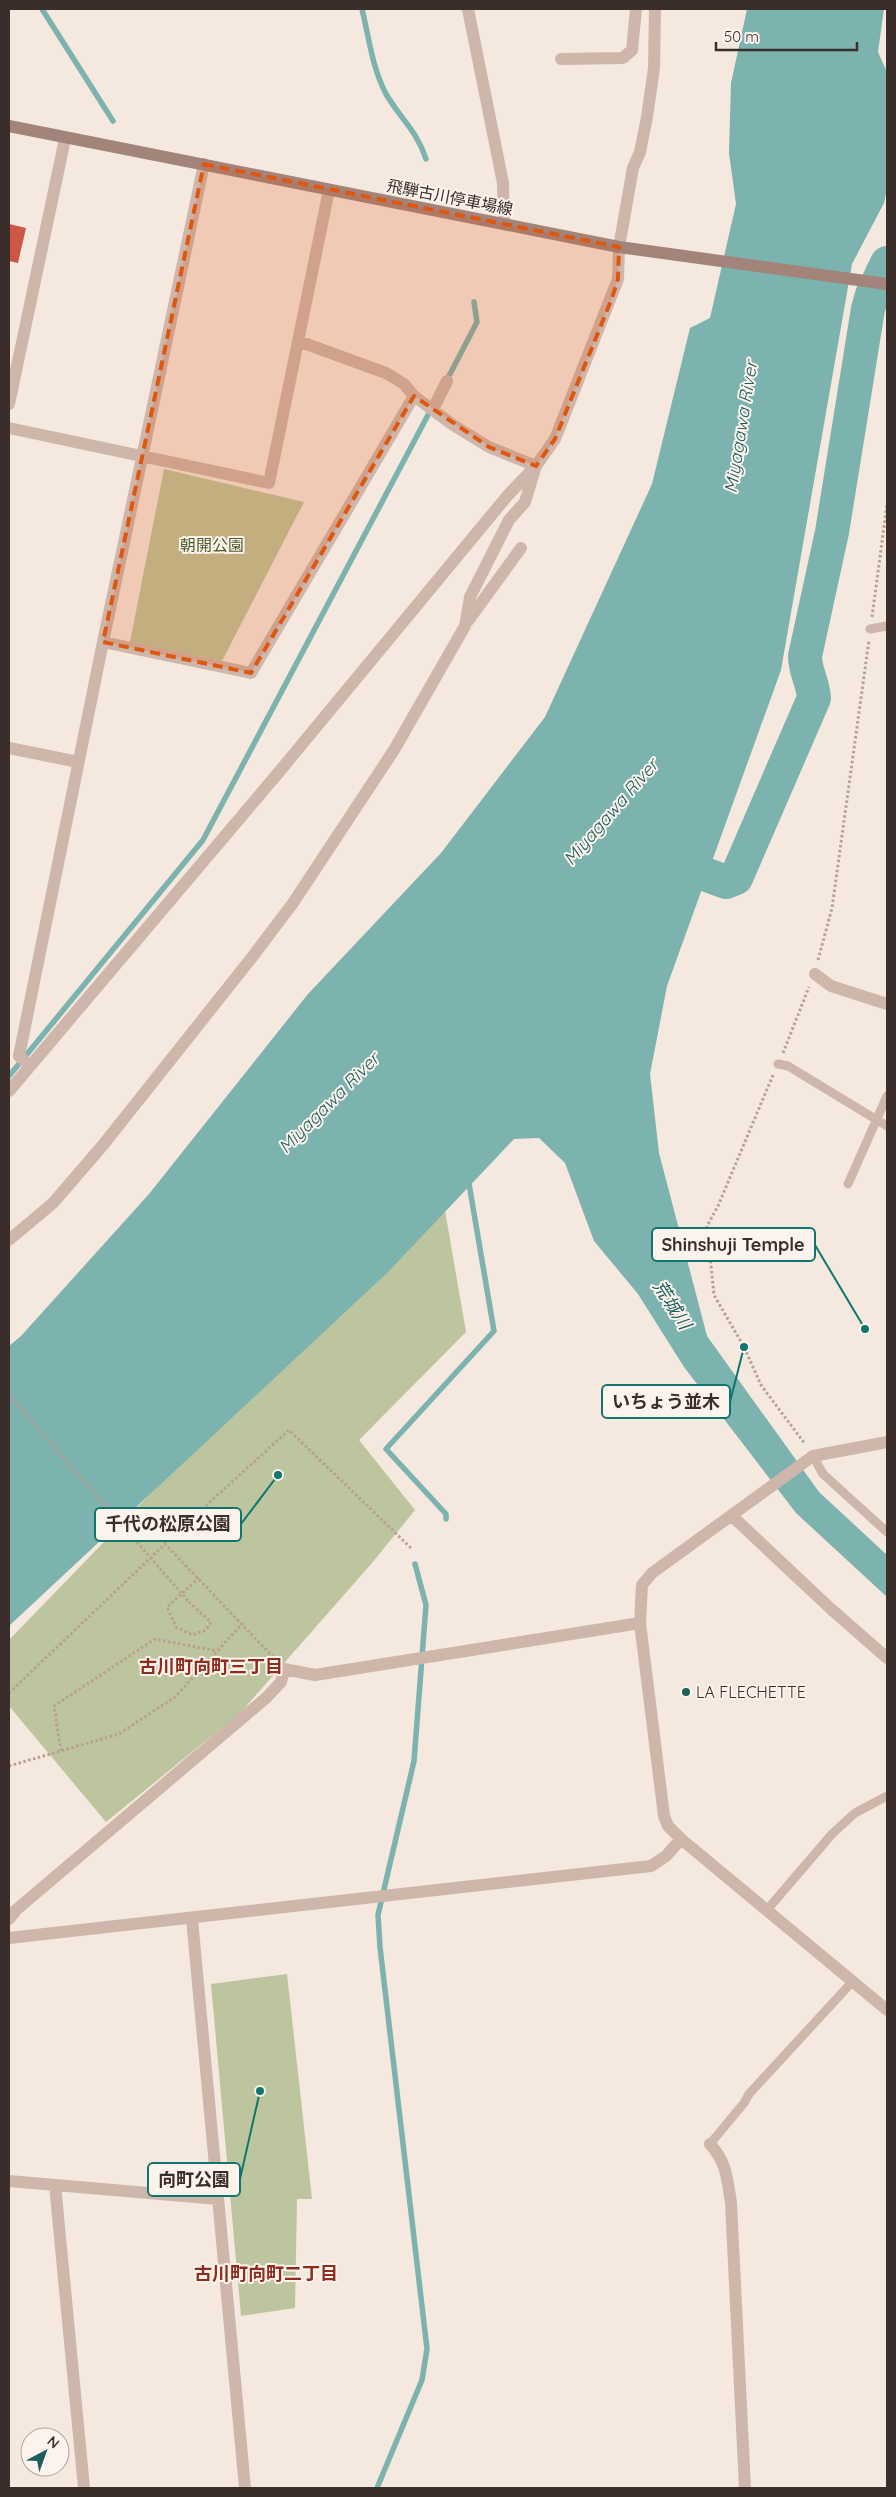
<svg xmlns="http://www.w3.org/2000/svg" width="896" height="2497" viewBox="0 0 896 2497" font-family="Quicksand,'Noto Sans JP',sans-serif">
	<style>
		.green { fill: #bcc59d }
		.water { fill: #7cb3af }
		.lines { fill: none; stroke-linecap: round; stroke-linejoin: round }
		.stream { stroke: #7cb3af; stroke-width: 5.5 }
		.river { stroke: #7cb3af; stroke-width: 34 }
		.building { fill: #cd5645 }
		.path { stroke: #baa094; stroke-width: 3; stroke-dasharray: 2.5 2.5; stroke-linecap: butt }
		.lane { stroke: #ceb6aa; stroke-width: 9 }
		.street { stroke: #ceb6aa; stroke-width: 12 }
		.secondary { stroke: #a2847b; stroke-width: 12 }
		.path-bridge { stroke: #baa094; stroke-width: 3; stroke-dasharray: 2.5 2.5; stroke-linecap: butt }
		.marked { fill: #df570e; fill-opacity: 0.2; stroke: #df570e; stroke-width: 4; stroke-dasharray: 10 6; stroke-linejoin: round }
		.poi-dot { fill: #1c5f5c; stroke: #fbf3ec; stroke-width: 2 }
		.labels { text-anchor: middle; stroke-width: 4; stroke-linejoin: round; paint-order: stroke }
		.street-label { font-size: 16px; fill: #3b2d2a; stroke: #fbf3ec }
		.park-label { font-size: 16px; fill: #4f5b2c; stroke: #fbf3ec }
		.poi-label { font-size: 16px; fill: #3b2d2a; stroke: #fbf3ec; text-anchor: start }
		.water-label { font-size: 18px; font-style: italic; fill: #1c5f5c; stroke: #fbf3ec }
		.neighbourhood-label { font-size: 18px; font-weight: bold; fill: #8f2c1d; stroke: #fbf3ec }
		.leader { fill: none; stroke: #0f766e; stroke-width: 2 }
		.callout-dot { fill: #0f766e; stroke: #fbf3ec; stroke-width: 2 }
		.callout { fill: #fbf3ec; stroke: #0f766e; stroke-width: 2 }
		.callout-label { font-size: 18px; text-anchor: middle; font-weight: bold; fill: #3b2d2a }
	</style>
	<rect width="100%" height="100%" fill="#f4e8df"/>
	<path class="green" d="M164,469L304,502L222,661L130,642Z
		M442,1193L466,1332L359,1440L415,1510L372,1563L241,1712L106,1822L9,1706V1640Z
		M287,1974L312,2199H297L295,2308L241,2316L211,1984Z"/>
	<path class="water" d="M747,9H884L878,52L887,72V189L884,203L852,264L781,670L667,986L650,1074L659,1153L707,1336L819,1492L887,1555V1597L796,1513L684,1367L638,1294L594,1241L565,1163L539,1138L514,1139L388,1272L9,1626V1346L21,1336L149,1194L308,994L441,853L545,717L652,484L690,328L710,318L736,204L729,153L731,83Z"/>
	<g class="lines">
		<path class="stream" d="M42,9L113,121
			M362,9C369,38 372,67 386,94C400,118 417,131 426,159
			M449,376L477,322L474,302
			M9,1076L203,840L428,415
			M446,1519V1514L386,1449L494,1331L468,1178
			M377,2488L422,2380L427,2349L380,1947L378,1915L414,1761L426,1605L415,1564"/>
		<path class="river" d="M664,859L726,882L736,878L814,698C813,682 805,672 805,656L832,532L868,309L872,295L887,263"/>
	</g>
	<path class="building" d="M9,224L26,228L18,263L9,261Z"/>
	<g class="lines">
		<path class="path" d="M872,617L887,504
			M818,960L832,908L869,640
			M783,1053L809,987
			M773,1075L718,1206L707,1226L714,1295L744,1347L761,1385L805,1444
			M165,1543L289,1430L412,1549
			M189,1602L211,1622L206,1630L192,1635L176,1627L167,1607L199,1578
			M9,1693L165,1544L274,1658
			M61,1751L54,1706L155,1639L217,1651
			M9,1766L119,1734L175,1697L243,1623"/>
		<path class="lane" d="M870,629L887,626
			M778,1064L788,1066L887,1126
			M848,1184L887,1096
			M813,1456L823,1474L887,1532
			M767,1910L832,1834L855,1813L887,1796
			M710,2144L744,2103L749,2094L853,1981"/>
		<path class="street" d="M468,9L503,183L504,224
			M561,59L623,58L632,50L636,9
			M298,341L386,373L404,384L414,396L453,425L489,447L536,466
			M9,404L65,139
			M433,409L447,381
			M9,428L269,483L329,190
			M468,621L521,548
			M103,642L251,673L414,396
			M9,748L78,762
			M815,974L831,986L887,1004
			M30,1066L19,1056L103,642L204,164
			M9,1091L279,772L508,495L536,466L555,439L618,279L619,247L633,168L640,152L647,117L654,68L655,9
			M9,1240L53,1203L103,1145L253,956L293,903L394,750L465,626L470,597L509,520L525,502L535,469
			M732,1516L831,1609L887,1658
			M640,1623L664,1816L668,1826L681,1839L887,2010
			M9,1919L16,1910L266,1698L281,1682L284,1669L315,1675L640,1623L642,1585L652,1573L813,1456L887,1442
			M192,1919L245,2488
			M9,1938L651,1866L666,1856L681,1839
			M710,2144C727,2163 727,2178 731,2203L745,2488
			M9,2181L218,2199
			M55,2185L84,2488"/>
		<path class="secondary" d="M9,126L619,247L887,284"/>
		<path class="path-bridge" d="M9,1395L189,1602"/>
	</g>
	<path class="marked" d="M204,164L619,247L618,279L612,298L555,439L536,466L489,447L414,396L251,673L103,642Z"/>
	<circle class="poi-dot" cx="686" cy="1692" r="5"/>
	<g class="labels">
		<g class="street-label">
			<text transform="translate(450 197) rotate(11)" y="6">飛騨古川停車場線</text>
		</g>
		<g class="park-label">
			<text x="212" y="551">朝開公園</text>
		</g>
		<g class="poi-label">
			<text x="696" y="1698">LA FLECHETTE</text>
		</g>
		<g class="water-label">
			<text transform="translate(741 427) rotate(-81)" y="6">Miyagawa River</text>
			<text transform="translate(611 812) rotate(-49)" y="6">Miyagawa River</text>
			<text transform="translate(329 1103) rotate(-45)" y="6">Miyagawa River</text>
			<text transform="translate(672 1305) rotate(57)" y="6">荒城川</text>
		</g>
		<g class="neighbourhood-label">
			<text x="211" y="1673">古川町向町三丁目</text>
			<text x="266" y="2280">古川町向町二丁目</text>
		</g>
	</g>
	<path class="leader" d="M865 1329L815 1245M744 1347L730 1402M278 1475L241 1524M260 2091L240 2179"/>
	<g class="callout-dot">
		<circle cx="865" cy="1329" r="5"/>
		<circle cx="744" cy="1347" r="5"/>
		<circle cx="278" cy="1475" r="5"/>
		<circle cx="260" cy="2091" r="5"/>
	</g>
	<g class="callout">
		<rect x="652" y="1228" width="163" height="33" rx="5"/>
		<rect x="602" y="1385" width="128" height="33" rx="5"/>
		<rect x="95" y="1508" width="146" height="33" rx="5"/>
		<rect x="148" y="2163" width="92" height="33" rx="5"/>
	</g>
	<g class="callout-label">
		<text x="733" y="1251">Shinshuji Temple</text>
		<text x="666" y="1408">いちょう並木</text>
		<text x="168" y="1530">千代の松原公園</text>
		<text x="194" y="2186">向町公園</text>
	</g>
	<rect width="896" height="2497" fill="none" stroke="#3b2d2a" stroke-width="20"/>
	<g transform="translate(45 2452) rotate(41)"><circle r="24" fill="#fbf3ec" stroke="#aea49e"/>
	<path d="M0-4L9 19L0 12L-9 19Z" fill="#1c5f5c"/>
	<text y="-8" font-size="14" font-weight="bold" text-anchor="middle" fill="#3b2d2a">N</text>
	</g>
	<path d="M716 42v8h141v-8" fill="none" stroke="#3b2d2a" stroke-width="2.5"/>
	<text x="724" y="42" font-size="15" fill="#3b2d2a" stroke="#fbf3ec" stroke-width="4" paint-order="stroke">50 m</text>
</svg>
